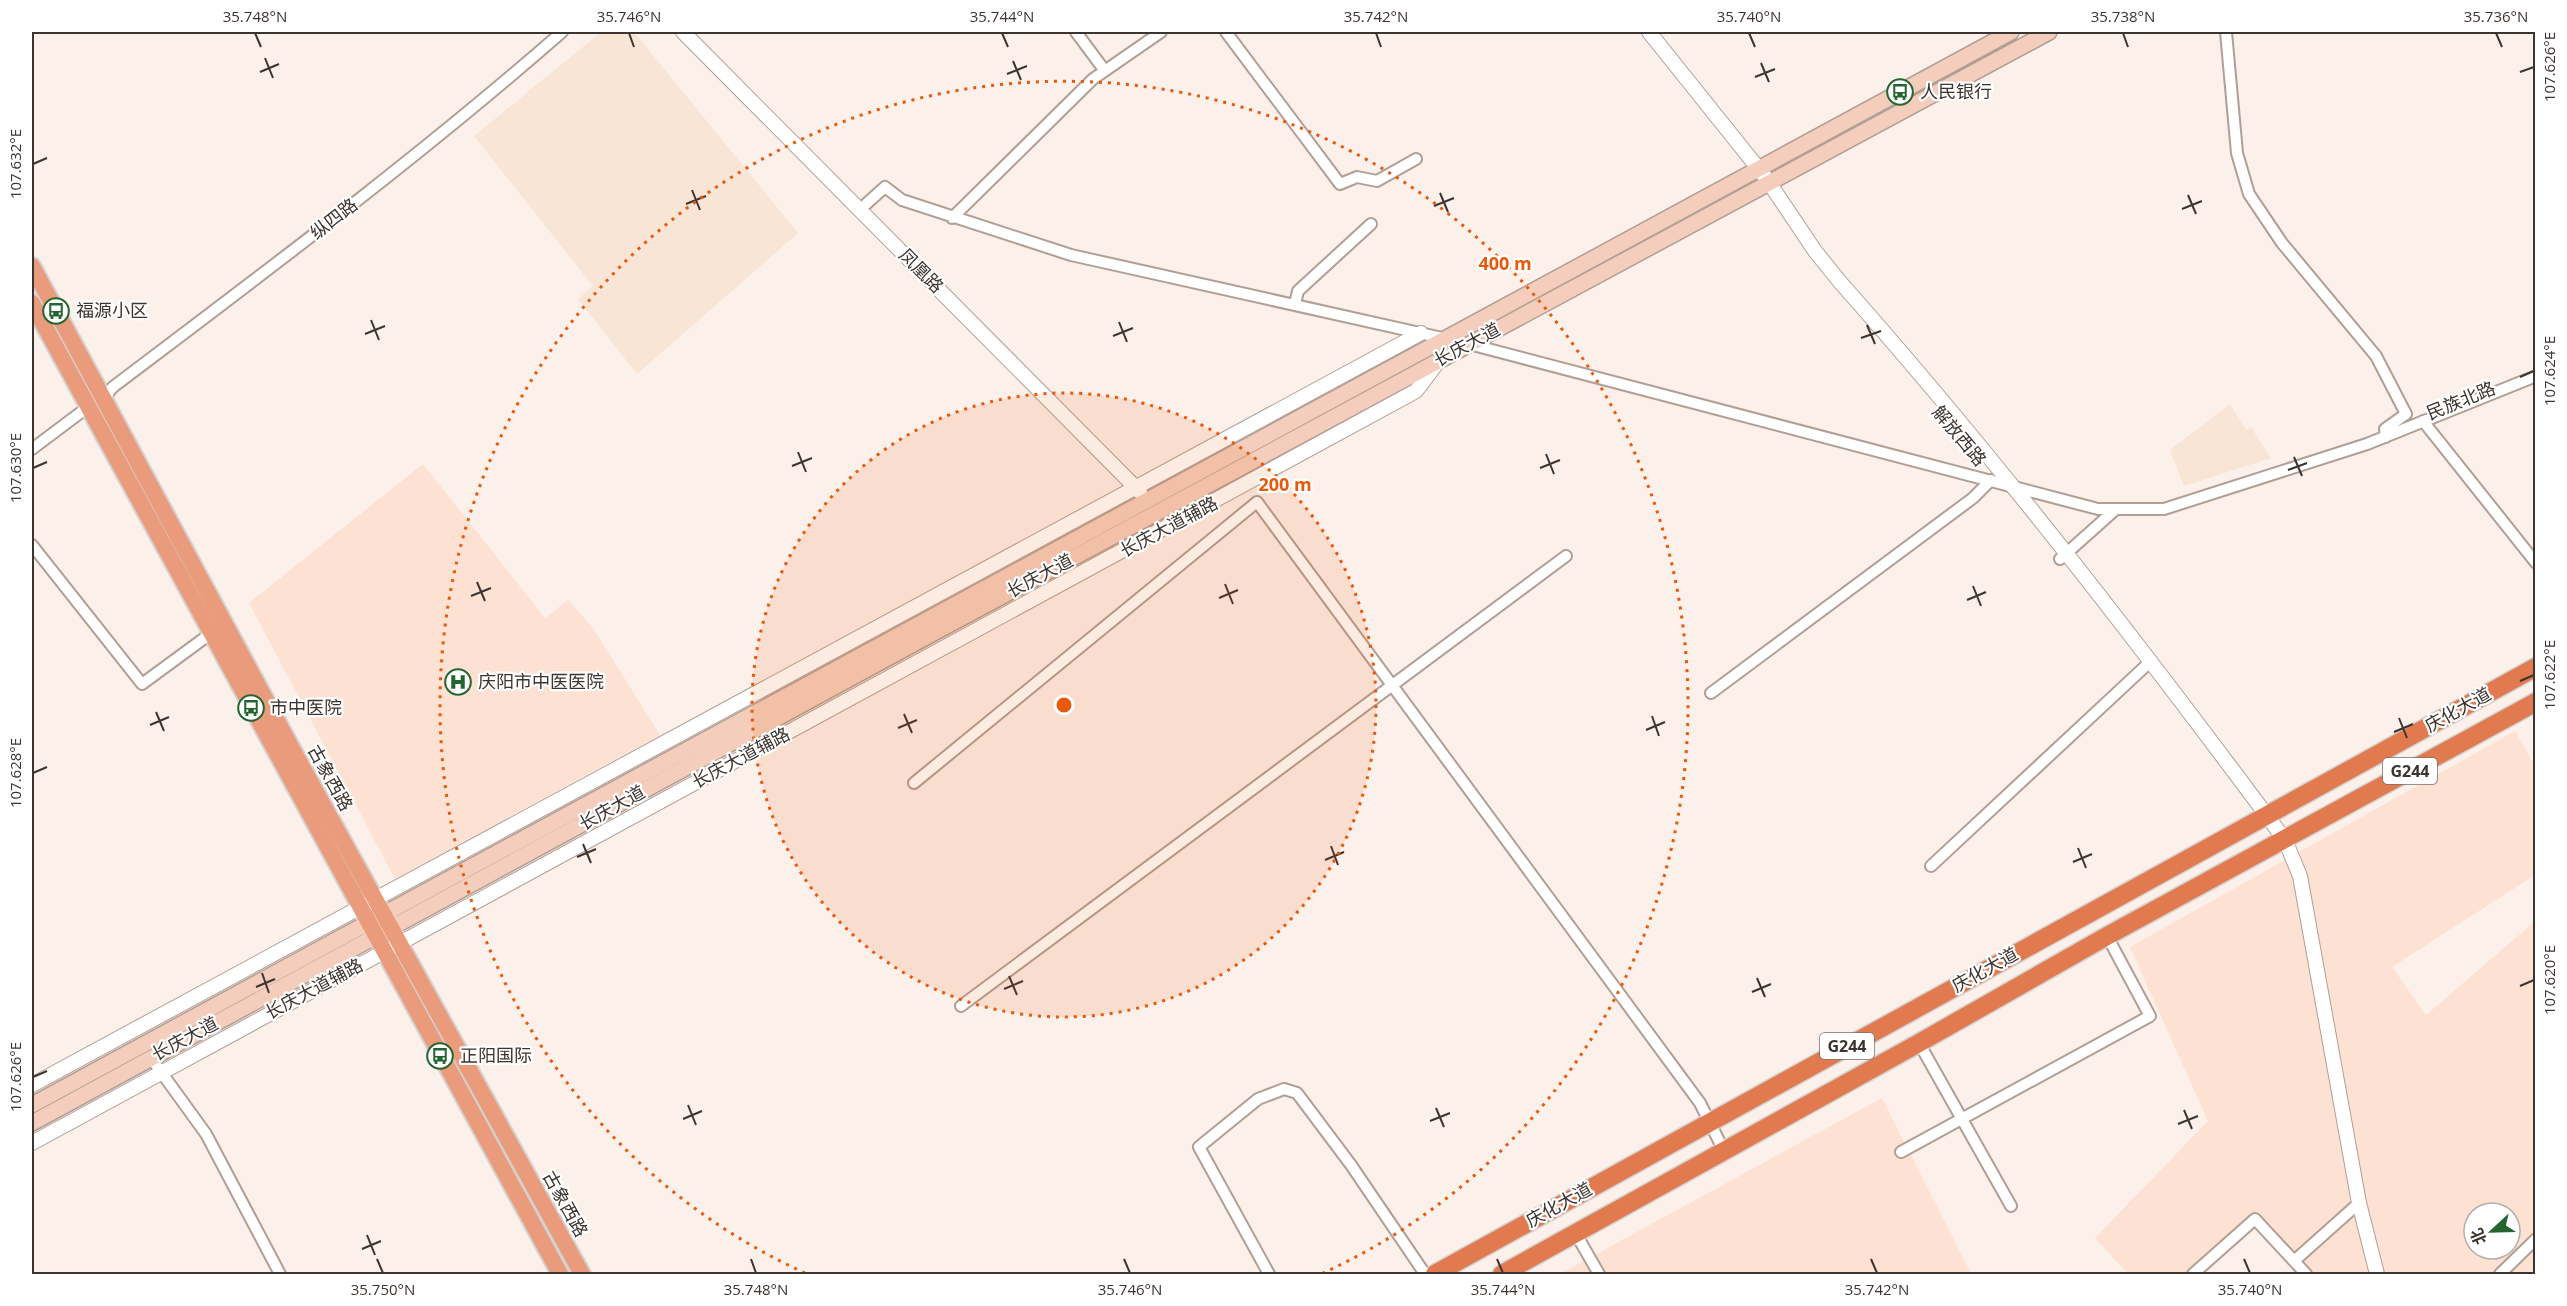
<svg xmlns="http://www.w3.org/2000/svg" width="2567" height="1306" viewBox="0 0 2567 1306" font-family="'Open Sans','Noto Sans SC',sans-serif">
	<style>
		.built { fill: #fde1d3; fill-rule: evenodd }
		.education { fill: #f8e5d5 }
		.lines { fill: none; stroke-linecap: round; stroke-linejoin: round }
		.minor-casing { stroke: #b19e94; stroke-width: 14 }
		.tertiary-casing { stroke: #b19e94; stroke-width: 16 }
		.secondary-casing { stroke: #b19e94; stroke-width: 18 }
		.primary-casing { stroke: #d4d2d1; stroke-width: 20 }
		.trunk-casing { stroke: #d4d2d1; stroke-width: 21 }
		.minor { stroke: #fff; stroke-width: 10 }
		.tertiary { stroke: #fff; stroke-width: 14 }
		.secondary { stroke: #f4cdbd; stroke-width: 15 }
		.primary { stroke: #e99b7b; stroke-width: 16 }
		.trunk { stroke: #e27a4f; stroke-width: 18 }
		.ticks { fill: none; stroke: #3c3430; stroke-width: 2 }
		.ring { fill: none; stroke: #e8590c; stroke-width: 3; stroke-dasharray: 3 6 }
		.labels { text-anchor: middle; stroke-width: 4.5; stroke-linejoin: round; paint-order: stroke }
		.shield { fill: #fff; stroke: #76716e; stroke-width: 1.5 }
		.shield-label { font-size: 16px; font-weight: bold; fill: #3c3430 }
		.poi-label { font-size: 18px; fill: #3c3430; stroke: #fff; text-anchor: start }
		.street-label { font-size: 18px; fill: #3c3430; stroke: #fff }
		.centre { fill: #e8590c; stroke: #fff; stroke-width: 3 }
		.ring-label { font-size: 18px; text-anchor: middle; font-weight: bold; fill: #e8590c; stroke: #fff; stroke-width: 4.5; stroke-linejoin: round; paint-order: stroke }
		.neatline { fill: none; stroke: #3c3430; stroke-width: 2 }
		.ticks-label { font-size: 15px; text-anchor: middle; fill: #3c3430 }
	</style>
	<rect width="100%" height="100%" fill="#fcf0ea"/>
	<path class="built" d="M423,464L545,618L568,600L593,628L660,735L395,879L249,603Z
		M2515,731L2535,766V875L2392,967L2426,1015L2535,921V1274H2308L2253,1213L2185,1274H2128L2095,1238L2208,1121L2130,947ZM2474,1213H2510V1249H2474Z
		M1882,1098L1971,1274H1560Z"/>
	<path class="education" d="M601,32H634L798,233L637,374L578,299L593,286L474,136Z
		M2230,404L2246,430L2251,427L2271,458L2184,486L2170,450Z"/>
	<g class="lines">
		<g class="minor-casing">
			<path id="minor" d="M1076,32L1105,71
				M1226,32L1340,184L1357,177L1377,181L1416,159
				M2226,32L2237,153L2249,194L2282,243L2376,356L2406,414L2385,429L2386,437
				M866,204L885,187L902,200L1071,255L1469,344L2098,509H2164L2367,444L2536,376
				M952,218L1093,79L1161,32
				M1295,304L1298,291L1371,224
				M106,402L108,393L113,387C265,272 418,158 562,32
				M2423,421L2536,563
				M32,449L88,407
				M32,545L142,684L210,634
				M2060,559L2116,509
				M1711,693L1973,498L1991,480
				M914,783L1257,502L1700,1103L1724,1151
				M1931,866L2151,661
				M961,1006L1566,556
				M1919,1043L2011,1206
				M151,1058L206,1134L280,1274
				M1901,1152L2150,1016L2107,936
				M1576,1234L1599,1274
				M1269,1274L1199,1147L1258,1099L1284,1089L1297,1093L1351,1165L1425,1274
				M2193,1274L2255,1219L2294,1261
				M2306,1274L2294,1261L2359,1203
				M2500,1274L2536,1239"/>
		</g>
		<g class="tertiary-casing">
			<path id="tertiary" d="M683,32L1140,492
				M1649,32L1766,178L1815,251L1840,282C1998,460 2143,649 2285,840L2300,876L2359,1203L2377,1274
				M32,1085L1421,333
				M32,1143L1416,391L1438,362"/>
		</g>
		<g class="secondary-casing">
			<path id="secondary" d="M32,1105L2011,32
				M32,1123L941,629L2049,32"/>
		</g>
		<g class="primary-casing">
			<path id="primary" d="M32,266L290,745L582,1274
				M32,303L560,1274"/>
		</g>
		<g class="trunk-casing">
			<path id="trunk" d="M1435,1274L2536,667
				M1502,1274L1919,1043L2107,936L2536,702"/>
		</g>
		<use href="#minor" class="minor"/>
		<use href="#tertiary" class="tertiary"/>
		<use href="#secondary" class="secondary"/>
		<use href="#primary" class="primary"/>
		<use href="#trunk" class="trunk"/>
	</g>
	<path class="ticks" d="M255,33L261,47M629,33L634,47M1002,33L1008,47M1376,33L1381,47M1749,33L1755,47M2123,33L2128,47M2496,33L2502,47M265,58L273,78M1013,61L1021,80M1761,63L1769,82M260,72L279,64M2520,72L2534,67M1007,74L1027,66M1755,77L1775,69M33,164L47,158M692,190L700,210M1440,193L1448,212M2188,195L2196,214M686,204L706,196M1434,206L1454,198M2182,209L2202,201M371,320L379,340M1119,322L1127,342M1867,325L1875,344M365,334L385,326M1113,336L1133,328M1861,338L1881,331M2520,377L2534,371M798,452L806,472M1546,454L1554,474M2294,457L2302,476M792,466L812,458M33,468L47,462M1540,468L1560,460M2288,470L2307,463M477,582L485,601M1225,584L1233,604M1973,586L1981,606M471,596L491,588M1219,598L1238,590M1967,600L1986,592M2520,681L2534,675M156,712L164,731M904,714L912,733M1652,716L1659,736M2399,718L2407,738M150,725L169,717M898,728L917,720M1646,730L1665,722M2394,732L2413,724M33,773L47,767M583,844L591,863M1331,846L1338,865M2078,848L2086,868M577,857L596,849M1325,860L1344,852M2073,862L2092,854M262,973L269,993M1009,976L1017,995M1757,978L1765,997M2520,986L2534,980M256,987L275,979M1004,989L1023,981M1752,992L1771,984M33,1077L47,1071M688,1105L696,1125M1436,1108L1444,1127M2184,1110L2192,1129M683,1119L702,1111M1430,1121L1450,1113M2178,1124L2198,1116M367,1235L375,1255M362,1249L381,1241M377,1259L383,1273M751,1259L756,1273M1124,1259L1130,1273M1497,1259L1503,1273M1871,1259L1877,1273M2244,1259L2250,1273"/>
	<circle cx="1064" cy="705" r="312" fill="#e8590c" fill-opacity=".12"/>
	<g class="ring">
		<circle cx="1064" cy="705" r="312"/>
		<path d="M805 1273A624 624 0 1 1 1323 1273"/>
	</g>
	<defs>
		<g id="bus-ring" transform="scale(1.35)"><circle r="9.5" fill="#fff" stroke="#24652f" stroke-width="1.5"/><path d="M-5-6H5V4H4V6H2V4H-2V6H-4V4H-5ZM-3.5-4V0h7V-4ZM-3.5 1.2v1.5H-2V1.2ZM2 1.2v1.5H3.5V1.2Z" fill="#24652f"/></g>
		<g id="hospital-ring" transform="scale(1.35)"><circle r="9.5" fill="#fff" stroke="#24652f" stroke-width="1.5"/><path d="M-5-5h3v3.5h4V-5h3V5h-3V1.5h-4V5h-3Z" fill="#24652f"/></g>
	</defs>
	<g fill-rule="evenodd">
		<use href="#bus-ring" x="1900" y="92"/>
		<use href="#bus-ring" x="56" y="311"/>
		<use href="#hospital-ring" x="458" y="682"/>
		<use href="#bus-ring" x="251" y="708"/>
		<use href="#bus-ring" x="440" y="1056"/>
	</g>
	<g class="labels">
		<g class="shield">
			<rect x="2383" y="758" width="54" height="26" rx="4.5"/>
			<rect x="1820" y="1033" width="54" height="26" rx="4.5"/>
		</g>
		<g class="shield-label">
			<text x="2410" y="777">G244</text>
			<text x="1847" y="1052">G244</text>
		</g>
		<g class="poi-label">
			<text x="1920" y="98">人民银行</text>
			<text x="76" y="317">福源小区</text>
			<text x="478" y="688">庆阳市中医医院</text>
			<text x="270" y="714">市中医院</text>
			<text x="460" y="1062">正阳国际</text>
		</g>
		<g class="street-label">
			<text transform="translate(334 219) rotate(-38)" y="6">纵四路</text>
			<text transform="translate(921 271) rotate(45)" y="6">凤凰路</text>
			<text transform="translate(1467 345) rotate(-28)" y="6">长庆大道</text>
			<text transform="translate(2461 401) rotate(-22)" y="6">民族北路</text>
			<text transform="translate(1959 436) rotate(50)" y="6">解放西路</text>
			<text transform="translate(1169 527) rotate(-28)" y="6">长庆大道辅路</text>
			<text transform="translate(1040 576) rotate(-28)" y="6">长庆大道</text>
			<text transform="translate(2458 710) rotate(-29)" y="6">庆化大道</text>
			<text transform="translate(741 758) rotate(-28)" y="6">长庆大道辅路</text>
			<text transform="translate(330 778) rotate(61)" y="6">古象西路</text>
			<text transform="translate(612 808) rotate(-29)" y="6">长庆大道</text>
			<text transform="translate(1985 970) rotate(-29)" y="6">庆化大道</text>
			<text transform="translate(314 989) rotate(-28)" y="6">长庆大道辅路</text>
			<text transform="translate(185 1039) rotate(-28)" y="6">长庆大道</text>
			<text transform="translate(565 1204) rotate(61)" y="6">古象西路</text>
			<text transform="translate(1559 1205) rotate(-29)" y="6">庆化大道</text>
		</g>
	</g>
	<circle cx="1064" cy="705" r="9" class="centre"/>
	<g class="ring-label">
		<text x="1505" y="270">400 m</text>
		<text x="1285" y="491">200 m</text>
	</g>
	<rect width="2567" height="1306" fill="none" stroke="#ffffff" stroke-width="66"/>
	<g transform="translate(2492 1231) rotate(248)"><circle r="28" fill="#ffffff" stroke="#b1aeac" stroke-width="1.5"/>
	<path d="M0-4.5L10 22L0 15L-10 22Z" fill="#24652f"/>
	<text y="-9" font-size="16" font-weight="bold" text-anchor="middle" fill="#3c3430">北</text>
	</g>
	<rect x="33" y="33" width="2501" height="1240" class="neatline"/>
	<g class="ticks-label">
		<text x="255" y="22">35.748°N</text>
		<text x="629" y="22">35.746°N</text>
		<text x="1002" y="22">35.744°N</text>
		<text x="1376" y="22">35.742°N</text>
		<text x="1749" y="22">35.740°N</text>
		<text x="2123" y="22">35.738°N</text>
		<text x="2496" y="22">35.736°N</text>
		<text transform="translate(2550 67) rotate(-90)" y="5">107.626°E</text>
		<text transform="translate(16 164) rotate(-90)" y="5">107.632°E</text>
		<text transform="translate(2550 371) rotate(-90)" y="5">107.624°E</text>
		<text transform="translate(16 468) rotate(-90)" y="5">107.630°E</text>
		<text transform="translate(2550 675) rotate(-90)" y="5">107.622°E</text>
		<text transform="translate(16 773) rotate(-90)" y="5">107.628°E</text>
		<text transform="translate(2550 980) rotate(-90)" y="5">107.620°E</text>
		<text transform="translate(16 1077) rotate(-90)" y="5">107.626°E</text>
		<text x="383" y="1295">35.750°N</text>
		<text x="756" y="1295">35.748°N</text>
		<text x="1130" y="1295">35.746°N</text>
		<text x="1503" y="1295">35.744°N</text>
		<text x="1877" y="1295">35.742°N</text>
		<text x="2250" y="1295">35.740°N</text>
	</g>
</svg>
